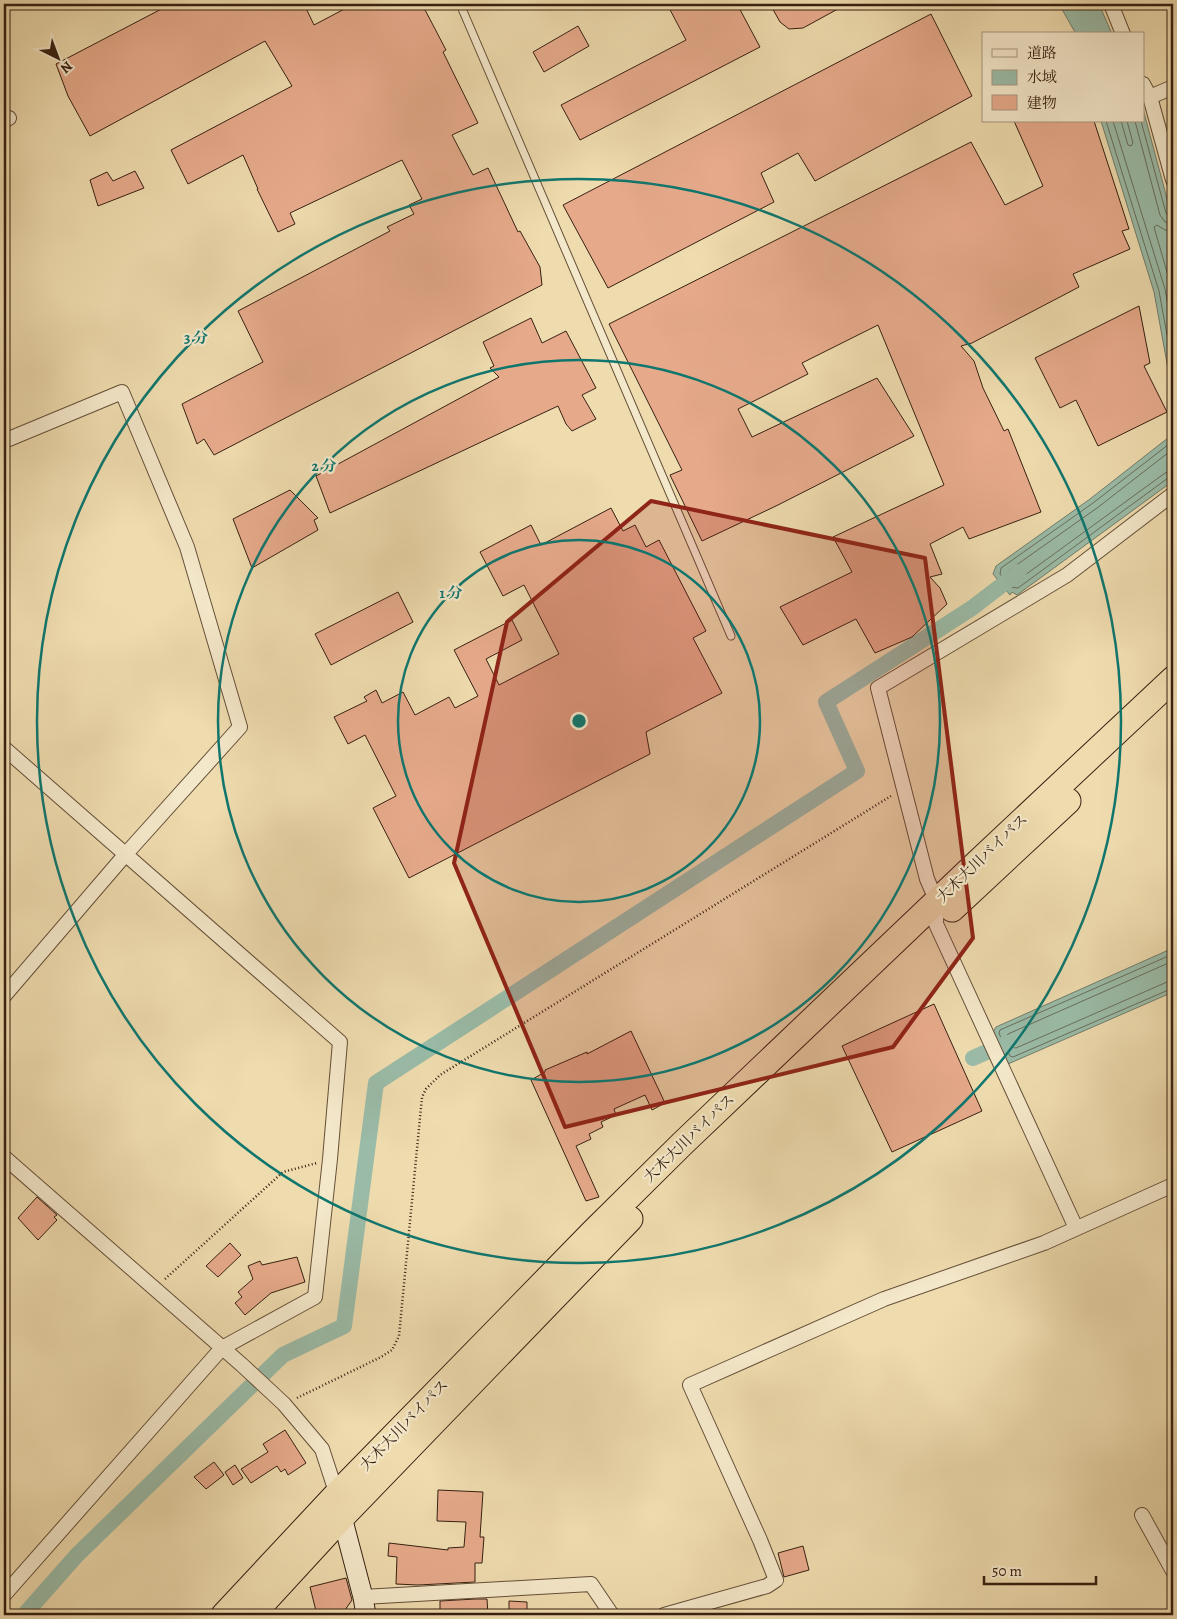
<svg xmlns="http://www.w3.org/2000/svg" width="1177" height="1619" viewBox="0 0 1177 1619" font-family="Alegreya,'Noto Serif JP',serif">
	<style>
		.water { fill: #9abba7; stroke: #727d6b }
		.lines { fill: none; stroke-linecap: round; stroke-linejoin: round }
		.shore { stroke: #686e5c; stroke-width: 1 }
		.canal { stroke: #9abba7; stroke-width: 16 }
		.building { fill: #e6aa8b; stroke: #372011 }
		.lane-casing { stroke: #654f38; stroke-width: 9 }
		.street-casing { stroke: #654f38; stroke-width: 16 }
		.secondary-casing { stroke: #372011; stroke-width: 21 }
		.highway-casing { stroke: #372011; stroke-width: 27 }
		.path { stroke: #372011; stroke-width: 2.5; stroke-dasharray: 1 2.5; stroke-linecap: butt }
		.lane { stroke: #f4e8ca; stroke-width: 7 }
		.street { stroke: #f4e8ca; stroke-width: 14 }
		.secondary { stroke: #f4e8ca; stroke-width: 19 }
		.highway { stroke: #eedbae; stroke-width: 25 }
		.marked { fill: #8f2418; fill-opacity: 0.2; stroke: #8f2418; stroke-width: 4; stroke-linejoin: round }
		.ring { fill: none; stroke: #0f766e; stroke-width: 2.5 }
		.labels { text-anchor: middle; stroke-width: 4.5; stroke-linejoin: round; paint-order: stroke }
		.street-label { font-size: 15px; fill: #372011; stroke: #f4e8ca }
		.centre { fill: #0f766e; stroke: #f4e8ca; stroke-width: 2.5 }
		.ring-label { font-size: 15px; text-anchor: middle; font-weight: bold; fill: #0f766e; stroke: #f4e8ca; stroke-width: 4.5; stroke-linejoin: round; paint-order: stroke }
	</style>
	<rect width="100%" height="100%" fill="#eedbae"/>
	<filter id="stains"><feTurbulence type="fractalNoise" baseFrequency=".004" numOctaves="4"/><feColorMatrix values="0 0 0 0 .2 0 0 0 0 .09 0 0 0 0 .02 0 0 0 .5 -.17"/></filter>
	<radialGradient id="worn" r=".72"><stop offset=".6" stop-color="#630" stop-opacity="0"/><stop offset="1" stop-color="#630" stop-opacity=".3"/></radialGradient>
	<path class="water" d="M1059,4H1099L1112,34H1076Z
		M1143,109L1173,221V396L1154,292L1101,121H1143Z
		M1173,434V481L1017,595L1012,592L1010,595L993,574L996,566L1090,499Z
		M1173,948V992L1008,1064L1003,1051L998,1053V1044L993,1032L996,1027Z"/>
	<g class="lines">
		<path class="shore" d="M1106,121L1159,291L1173,368
			M1113,121L1165,289L1173,334
			M1121,121L1128,145L1131,146L1133,143L1127,121
			M1135,121L1160,215L1165,222L1173,224
			M1141,121L1166,213L1169,217L1173,218
			M1173,231L1165,230L1157,225L1154,227L1173,293
			M1173,441L1093,503L1001,568L1000,574L1010,587L1018,588L1168,478L1173,477
			M1173,449L1097,508L1008,571V574L1013,581H1017L1165,473L1173,471
			M1173,954L1000,1030L999,1033C1002,1042 1006,1047 1010,1056L1013,1057L1173,988
			M1173,961L1008,1034L1007,1036C1008,1041 1011,1048 1016,1048L1167,982L1173,981"/>
		<path class="canal" d="M973,1058L1007,1043
			M24,1615L77,1555L283,1355L344,1326L376,1083L857,771L826,702L972,608L1019,572"/>
	</g>
	<path class="building" d="M171,4H304L314,25L354,4H422L446,50L443,52L478,123L452,135L473,175L488,168L518,232L520,231L540,267L542,285L214,455L204,439L197,444L182,404L263,362L238,311L390,231L387,227L414,214L409,205L422,199L402,160L290,213L295,224L278,232L257,189H258L243,155L188,184L171,150L292,86L265,41L90,136L68,96L56,64Z
		M667,4H737L760,47L580,140L561,105L686,40Z
		M770,4H847L803,28L789,29L780,22Z
		M931,14L972,96L815,181L798,153L761,173L774,202L608,288L563,205Z
		M578,26L589,46L544,72L533,52Z
		M1014,121H1094L1129,229L1122,231L1130,249L1073,274L1079,287L972,343L961,346L974,361L983,388L1004,431L1008,429L1041,512L969,539L963,527L930,544L942,574L930,577L940,588L947,604L912,637L875,653L856,619L803,645L780,607L852,572L833,537L944,485L878,325L802,363L808,374L738,409L752,437L877,378L914,436L776,506L702,541L670,475L682,470L609,324L971,142L1005,205L1043,186Z
		M135,171L144,188L98,206L90,180L107,172L113,181Z
		M1139,306L1150,363L1144,366L1167,412L1098,446L1076,400L1060,408L1035,358Z
		M531,318L542,343L566,331L596,388L582,395L596,419L572,431L566,424L558,406L330,513L316,476L499,377L490,368L494,366L483,342Z
		M290,490L318,518L314,520L318,530L252,568L233,519Z
		M611,508L623,531L635,525L646,547L659,540L706,631L693,638L722,693L646,732L650,754L409,878L373,808L396,796L365,735L348,744L334,717L367,701L364,697L376,690L382,703L403,692L415,715L449,697L455,708L478,696L454,650L512,620L522,640L486,659L499,685L559,654L524,585L503,596L480,552L531,525L541,545Z
		M398,592L413,622L331,665L315,634Z
		M934,1004L982,1111L892,1152L842,1046Z
		M631,1031L665,1103L652,1110L645,1095L614,1109L616,1115L601,1122L603,1127L589,1134L591,1139L576,1146L599,1197L586,1201L531,1080L545,1072V1070L587,1052V1054Z
		M37,1197L57,1215L54,1217L57,1220L38,1240L18,1218Z
		M230,1243L241,1255L218,1277L206,1266Z
		M297,1257L305,1282L271,1293L245,1315L235,1303L242,1297L238,1292L253,1279L248,1266L260,1261L262,1265Z
		M285,1430L306,1463L288,1475L285,1469L281,1472L277,1466L251,1483L241,1469L268,1452L263,1444Z
		M214,1462L224,1475L206,1489L194,1477Z
		M235,1465L243,1478L233,1485L225,1472Z
		M438,1490L483,1492L480,1537H484L482,1563H475V1582L418,1585L396,1584L397,1557L388,1556L389,1543L448,1550V1548L464,1547L466,1522L437,1521Z
		M803,1546L809,1570L784,1577L778,1553Z
		M346,1578L352,1600L345,1610L326,1615H317L310,1587Z
		M475,1599H487L488,1615H453V1612L440,1613V1601Z
		M509,1601L527,1602V1615H509Z"/>
	<g class="lines">
		<g class="lane-casing">
			<path id="lane" d="M460,4L731,636"/>
		</g>
		<g class="street-casing">
			<path id="street" d="M1111,4L1123,34
				M1143,84L1150,97L1173,180
				M1150,97L1173,87
				M4,121L9,118
				M4,441L122,392L187,547L240,727L125,855L4,996
				M4,748L340,1042L330,1159L315,1297L222,1348L4,1595
				M4,1157L242,1365L284,1404L322,1449L338,1498
				M1076,1228L936,924L937,902L927,879L878,688L1067,575L1173,494
				M1142,1515L1173,1571
				M363,1597L591,1584L612,1615
				M664,1615L767,1586L776,1580L760,1540L690,1385L884,1299L1044,1243L1173,1185"/>
		</g>
		<g class="secondary-casing">
			<path id="secondary" d="M342,1517L363,1597L366,1615"/>
		</g>
		<g class="highway-casing">
			<path id="highway" d="M952,909L1068,801
				M224,1615L337,1494L593,1232L683,1143L979,861L1173,679
				M252,1615L342,1517L630,1219"/>
		</g>
		<path class="path" d="M165,1279L283,1172L317,1163
			M297,1398L381,1357L392,1350L399,1336L422,1097L426,1089L440,1075L891,796"/>
		<use href="#lane" class="lane"/>
		<use href="#street" class="street"/>
		<use href="#secondary" class="secondary"/>
		<use href="#highway" class="highway"/>
	</g>
	<path class="marked" d="M651,501L925,558L973,938L893,1047L565,1127L454,863L507,622Z"/>
	<g class="ring">
		<circle cx="579" cy="721" r="181"/>
		<circle cx="579" cy="721" r="361"/>
		<circle cx="579" cy="721" r="542"/>
	</g>
	<g class="labels">
		<g class="street-label">
			<text transform="translate(982 858) rotate(-44)" y="5">大木大川バイパス</text>
			<text transform="translate(689 1138) rotate(-44)" y="5">大木大川バイパス</text>
			<text transform="translate(404 1425) rotate(-46)" y="5">大木大川バイパス</text>
		</g>
	</g>
	<circle cx="579" cy="721" r="8" class="centre"/>
	<g class="ring-label">
		<text x="196" y="343">3 分</text>
		<text x="324" y="471">2 分</text>
		<text x="451" y="598">1 分</text>
	</g>
	<rect width="1177" height="1619" fill="none" stroke="#eedbae" stroke-width="20"/>
	<rect x="5" y="5" width="1167" height="1609" fill="none" stroke="#372011" stroke-width="2.5"/>
	<rect x="10" y="10" width="1157" height="1599" fill="none" stroke="#372011"/>
	<rect x="982" y="32" width="162" height="90" fill="#f4e8ca" stroke="#a89880"/>
	<rect x="992" y="49" width="25" height="8" fill="#f4e8ca" stroke="#a89880"/>
	<text x="1027" y="58" font-size="15" fill="#372011">道路</text>
	<rect x="992" y="70" width="25" height="15" fill="#9abba7" stroke="#a89880"/>
	<text x="1027" y="82" font-size="15" fill="#372011">水域</text>
	<rect x="992" y="95" width="25" height="15" fill="#e6aa8b" stroke="#a89880"/>
	<text x="1027" y="108" font-size="15" fill="#372011">建物</text>
	<g transform="translate(58 58) rotate(138)" stroke="#f4e8ca" stroke-width="4" paint-order="stroke">
	<path d="M0-4L9 19L0 12L-9 19Z" fill="#372011"/>
	<text y="-8" font-size="14" font-weight="bold" text-anchor="middle" fill="#372011">N</text>
	</g>
	<path d="M984 1576v8h112v-8" fill="none" stroke="#372011" stroke-width="2.5"/>
	<text x="992" y="1576" font-size="15" fill="#372011" stroke="#f4e8ca" stroke-width="4" paint-order="stroke">50 m</text>
	<rect width="100%" height="100%" filter="url(#stains)"/>
	<rect width="100%" height="100%" fill="url(#worn)"/>
</svg>
